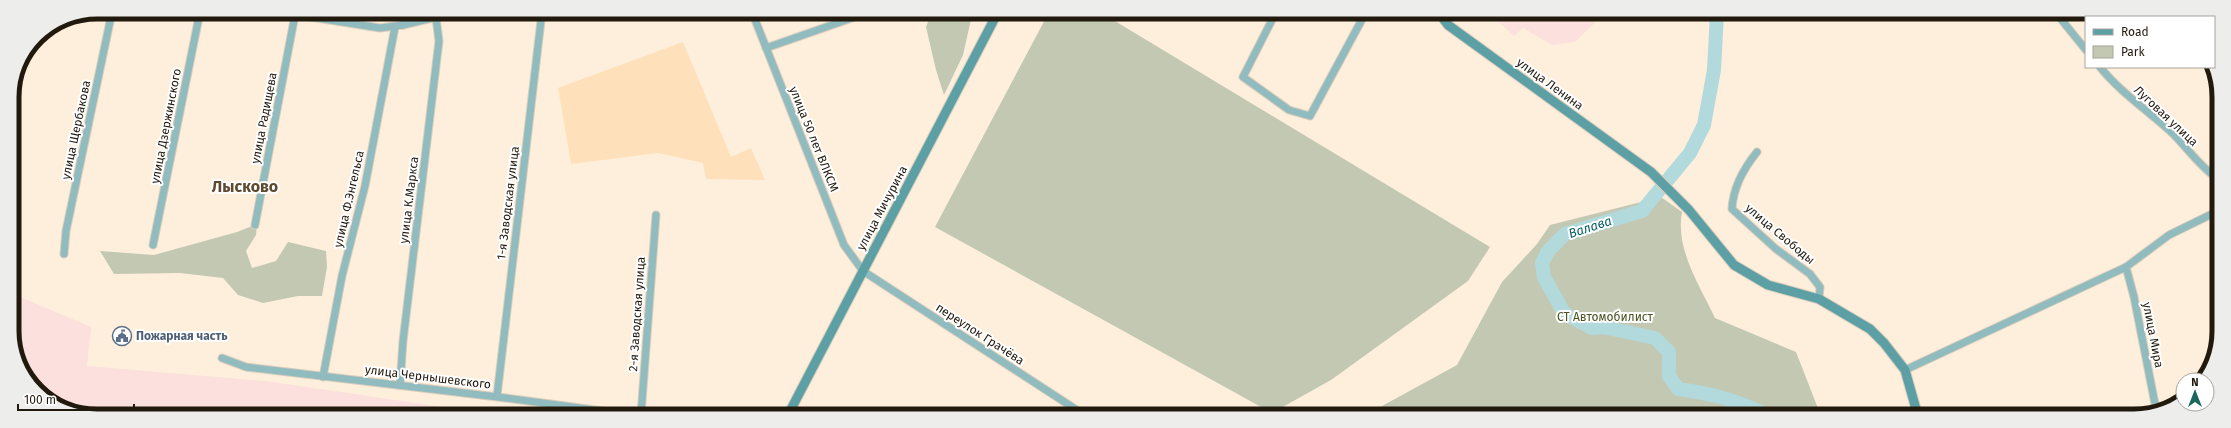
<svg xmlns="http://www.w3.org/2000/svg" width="2231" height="428" font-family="'Fira Sans',sans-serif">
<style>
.industrial{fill:#fbe0dd}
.built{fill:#fee0ba}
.green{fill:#c2c8b2}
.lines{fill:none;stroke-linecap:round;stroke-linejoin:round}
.river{stroke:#b2dadd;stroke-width:14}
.minor-casing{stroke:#dbcdbb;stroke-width:9}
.secondary-casing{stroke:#dbcdbb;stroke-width:11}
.minor{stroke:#90bbbf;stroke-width:7}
.secondary{stroke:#5ca0a6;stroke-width:9}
.labels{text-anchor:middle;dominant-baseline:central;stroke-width:4;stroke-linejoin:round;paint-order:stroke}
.street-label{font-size:12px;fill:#22190d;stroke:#fff}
.park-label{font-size:12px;fill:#4b5422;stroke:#fff}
.service-label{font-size:12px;font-weight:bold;fill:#4e5e75;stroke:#fff;text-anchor:start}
.water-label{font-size:13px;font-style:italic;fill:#095f64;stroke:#fff}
.district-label{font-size:16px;font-weight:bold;fill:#5f4a2f;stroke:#fff}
.rim{fill:none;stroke:#22190d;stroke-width:5}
</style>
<rect width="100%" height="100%" fill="#feefdc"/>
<g class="industrial">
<polygon points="1489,13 1605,13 1575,42 1552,45 1523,28 1514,36"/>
<polygon points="13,294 91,327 87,366 266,381 477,412 477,415 86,415 41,395 14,348"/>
</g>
<polygon class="built" points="683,42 731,157 751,148 765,180 706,179 703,163 658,153 571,164 558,88"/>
<g class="green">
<polygon points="932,12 975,12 972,15 963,55 944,95 936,70 926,27"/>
<polygon points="1049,12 1100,12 1490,247 1468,281 1331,380 1272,413 935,227"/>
<path d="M1661,197L1682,212C1675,249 1700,286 1715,318L1796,352L1821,416H1368L1371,412L1457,365L1502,282L1537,244L1550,225Z"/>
<polygon points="257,224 256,235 246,251 252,268 276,261 288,242 326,251 327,267 322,296 298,296 263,303 238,295 223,278 180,273 114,274 100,251 154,255 237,232"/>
</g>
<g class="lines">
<path class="river" d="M1717,13L1714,70L1704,125L1690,153L1642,211L1565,234L1548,251L1542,263L1544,277L1564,313L1592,328L1603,327L1655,338L1669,352V376L1678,389C1714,394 1736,400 1769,416"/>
<defs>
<g id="minor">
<polyline points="279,12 380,28 403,25 457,12"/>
<polyline points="752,12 844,245 863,271 1086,416"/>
<polyline points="1276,12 1243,77 1289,110 1310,116 1366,12"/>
<polyline points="2056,13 2086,50"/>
<polyline points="403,25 403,12"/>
<polyline points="766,48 869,12"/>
<path d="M2100,67C2120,92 2147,110 2170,131C2187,147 2199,166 2218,179"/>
<path d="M1757,152C1744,168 1733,188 1732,209L1776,249L1810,274L1820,287L1819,299"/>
<polyline points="255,225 295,15"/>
<polyline points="153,245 200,12"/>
<polyline points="64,254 66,231 112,12"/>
<polyline points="2126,267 2134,297 2156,409"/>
<polyline points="222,358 246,367 506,398 632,415"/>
<polyline points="1905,370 2126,267 2169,235 2218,211"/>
<polyline points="323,377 342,276 365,186 395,27"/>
<polyline points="400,385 403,341 439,41 436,18"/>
<polyline points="497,396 542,12"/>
<polyline points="641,415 656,215"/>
</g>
<g id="secondary">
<polyline points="1438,12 1448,25 1651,172 1689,210 1734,265 1768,285 1819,299 1870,329 1884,343 1905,370 1918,416"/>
<polyline points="788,415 998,12"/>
</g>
</defs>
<use href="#minor" class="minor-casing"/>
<use href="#secondary" class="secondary-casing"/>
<use href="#minor" class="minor"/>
<use href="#secondary" class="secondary"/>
</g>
<defs>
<symbol id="civic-ring" viewBox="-11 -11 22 22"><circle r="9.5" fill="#fff" stroke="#5c6f8a" stroke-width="1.5"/><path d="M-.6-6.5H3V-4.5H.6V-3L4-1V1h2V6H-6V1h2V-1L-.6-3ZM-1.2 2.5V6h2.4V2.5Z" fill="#5c6f8a"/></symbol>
</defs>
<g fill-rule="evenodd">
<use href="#civic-ring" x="111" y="325" width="22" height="22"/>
</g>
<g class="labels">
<g class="street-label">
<text transform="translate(1550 84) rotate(36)">улица Ленина</text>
<text transform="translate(2166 116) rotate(43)">Луговая улица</text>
<text transform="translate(264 118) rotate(-79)">улица Радищева</text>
<text transform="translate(166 126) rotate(-79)">улица Дзержинского</text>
<text transform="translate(76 130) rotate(-78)">улица Щербакова</text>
<text transform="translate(814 139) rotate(68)">улица 50 лет ВЛКСМ</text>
<text transform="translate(349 199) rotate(-77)">улица Ф.Энгельса</text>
<text transform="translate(409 200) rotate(-83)">улица К.Маркса</text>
<text transform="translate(508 203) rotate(-83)">1-я Заводская улица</text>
<text transform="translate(882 208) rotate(-62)">улица Мичурина</text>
<text transform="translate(1780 234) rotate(40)">улица Свободы</text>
<text transform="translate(637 314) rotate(-86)">2-я Заводская улица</text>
<text transform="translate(980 334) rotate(33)">переулок Грачёва</text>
<text transform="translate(2153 335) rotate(79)">улица Мира</text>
<text transform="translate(428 377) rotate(7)">улица Чернышевского</text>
</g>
<g class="park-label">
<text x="1605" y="317">СТ Автомобилист</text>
</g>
<g class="service-label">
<text x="136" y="336">Пожарная часть</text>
</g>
<g class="water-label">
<text transform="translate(1590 227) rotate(-18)">Валава</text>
</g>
<g class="district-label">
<text x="245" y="186">Лысково</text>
</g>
</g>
<path d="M0 0H2231V428H0ZM97 19H2134A78 78 0 0 1 2212 97V331A78 78 0 0 1 2134 409H97A78 78 0 0 1 19 331V97A78 78 0 0 1 97 19Z" fill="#ededec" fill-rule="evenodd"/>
<path class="rim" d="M97 19H2134A78 78 0 0 1 2212 97V331A78 78 0 0 1 2134 409H97A78 78 0 0 1 19 331V97A78 78 0 0 1 97 19Z"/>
<rect x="2085" y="16" width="130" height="52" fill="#ffffff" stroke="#a7a39e"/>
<rect x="2093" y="29" width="20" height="6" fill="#5ca0a6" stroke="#a7a39e"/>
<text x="2121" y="36" font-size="12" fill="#22190d">Road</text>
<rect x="2093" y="46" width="20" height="12" fill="#c2c8b2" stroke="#a7a39e"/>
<text x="2121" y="56" font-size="12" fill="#22190d">Park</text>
<g transform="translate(2195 392)"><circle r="19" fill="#ffffff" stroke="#a7a39e"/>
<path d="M0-3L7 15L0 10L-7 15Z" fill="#1c665e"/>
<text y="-6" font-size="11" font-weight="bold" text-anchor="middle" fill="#22190d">N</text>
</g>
<path d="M18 404v6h116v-6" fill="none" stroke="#22190d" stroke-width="2"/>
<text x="24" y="404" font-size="12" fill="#22190d" stroke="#ffffff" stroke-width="3" paint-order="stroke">100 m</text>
</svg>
